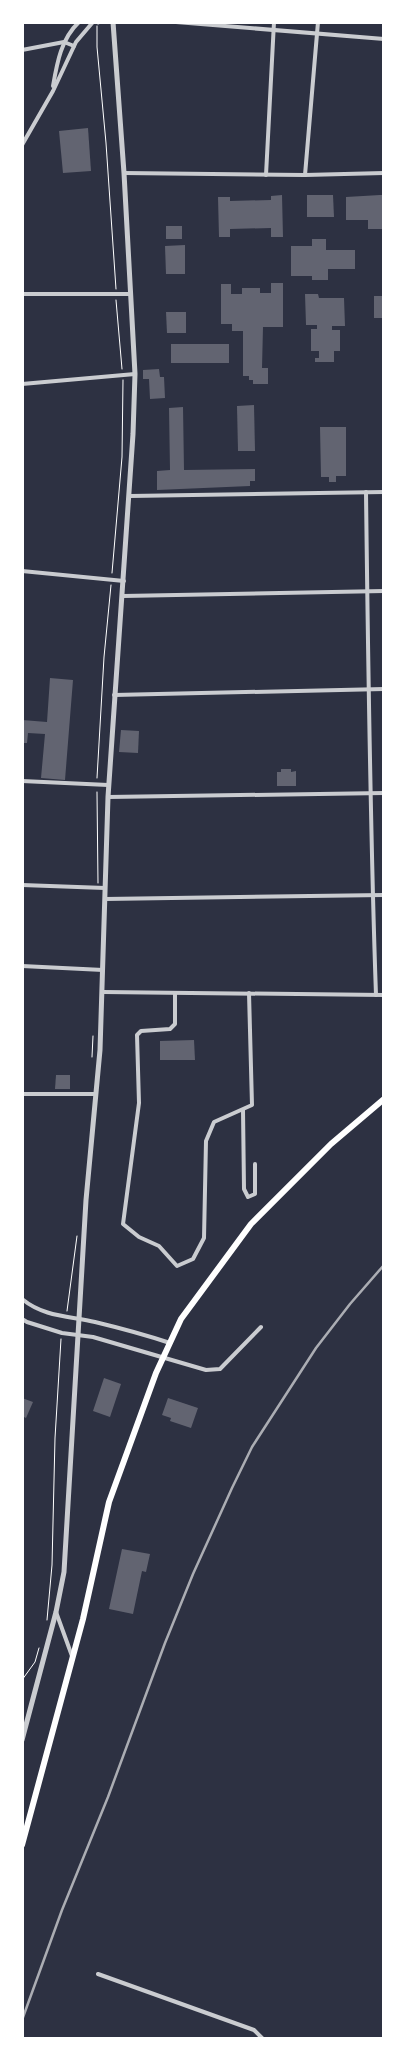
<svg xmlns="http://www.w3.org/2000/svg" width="406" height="2061" font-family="Overpass,sans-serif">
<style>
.building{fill:#626471}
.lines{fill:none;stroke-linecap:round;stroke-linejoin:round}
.path{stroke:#fff;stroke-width:1}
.minor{stroke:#caccd0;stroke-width:4}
.tertiary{stroke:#caccd0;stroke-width:5}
.primary{stroke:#fff;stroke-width:6}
.rail{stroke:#abadb3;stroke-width:2.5}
</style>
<rect width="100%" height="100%" fill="#2d3142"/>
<g class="building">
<polygon points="88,128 91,171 63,173 59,131"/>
<polygon points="282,195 283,237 271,237 271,228 230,229 230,237 219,237 218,197 230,197 230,201 271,200 271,196"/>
<polygon points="307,195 333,195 334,217 307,217"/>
<polygon points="380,195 384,195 384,229 368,229 368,220 346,220 346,197"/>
<rect x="166" y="226" width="16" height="13"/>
<polygon points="312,239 326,239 326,250 355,250 355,269 328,269 328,280 312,280 312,276 291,276 291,246 312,246"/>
<polygon points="185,245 185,274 166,274 165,246"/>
<polygon points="271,283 283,283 283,327 263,327 262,368 268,368 268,384 253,384 253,380 249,380 249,376 243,376 243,331 232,331 232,324 221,324 221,284 231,284 231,294 242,294 242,288 260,288 260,293 271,293"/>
<polygon points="305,294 318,294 319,298 344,298 345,326 332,326 332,330 340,330 340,351 334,351 334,362 315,362 315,358 319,358 319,351 311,351 311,329 317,329 317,325 306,325"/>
<rect x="374" y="296" width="10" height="22"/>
<polygon points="166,312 186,312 186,333 167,333"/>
<rect x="171" y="344" width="58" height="19"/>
<polygon points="159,369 160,377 164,377 165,398 150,399 149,379 143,379 143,370"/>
<polygon points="254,405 255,451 238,451 237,406"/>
<polygon points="183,407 184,470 255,469 255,481 250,481 250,486 157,490 157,471 170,470 169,408"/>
<polygon points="320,427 346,427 346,476 336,476 336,482 329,482 329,477 321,477"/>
<polygon points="50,678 73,680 65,780 41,778 45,734 28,733 27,743 22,743 22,720 47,722"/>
<polygon points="121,730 139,731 138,753 119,752"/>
<polygon points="281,769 291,769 291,772 296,771 296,786 277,786 277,772 281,772"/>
<polygon points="194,1040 195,1060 160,1060 160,1041"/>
<polygon points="56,1075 70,1075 70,1089 55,1089"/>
<polygon points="104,1378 121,1384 110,1417 93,1411"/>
<polygon points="22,1398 33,1402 26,1418 22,1416"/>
<polygon points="168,1398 198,1408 191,1428 170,1421 171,1418 162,1415"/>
<polygon points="122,1549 150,1554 146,1572 142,1571 133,1614 109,1609"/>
</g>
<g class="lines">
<g class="path">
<polyline points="98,24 105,22"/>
<polyline points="97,26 97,47 106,143 116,289"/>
<polyline points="116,300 122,369"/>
<polyline points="112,573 122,457 123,380"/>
<polyline points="97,778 104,657 111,585"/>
<polyline points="97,792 98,883"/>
<polyline points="92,1057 93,1036"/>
<polyline points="67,1311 77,1236"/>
<polyline points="47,1620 52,1565 55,1438 61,1339"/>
<polyline points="22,1680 35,1662 39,1648"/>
</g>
<g class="minor">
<polyline points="176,22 384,39"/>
<polyline points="22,50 64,42 74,46"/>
<path d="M53,86C57,63 61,39 79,22"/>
<polyline points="22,145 53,91 76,42 93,22"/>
<polyline points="124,173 305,175 384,173"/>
<polyline points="266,175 274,22"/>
<polyline points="305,175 318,22"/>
<polyline points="22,294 130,294"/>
<polyline points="22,384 135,374"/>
<path d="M366,492C368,660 370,827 376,995"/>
<polyline points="130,496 384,492"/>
<polyline points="22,571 124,581"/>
<polyline points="123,596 384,591"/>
<polyline points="114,695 384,689"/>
<polyline points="22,781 108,785"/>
<polyline points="108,797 384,793"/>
<polyline points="22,885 105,888"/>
<polyline points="105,899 384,895"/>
<polyline points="22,966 103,970"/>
<polyline points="103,992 384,995"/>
<polyline points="175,993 175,1024 170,1029 141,1031 137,1035 139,1103 123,1224 139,1237 159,1246 177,1266 193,1259 204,1238 206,1141 214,1122 252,1105 249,993"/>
<polyline points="22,1094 96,1094"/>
<polyline points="243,1110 244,1189 248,1197 255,1194 255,1164"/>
<path d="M22,1299C44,1317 69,1316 95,1322C120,1328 146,1335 170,1343"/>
<polyline points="22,1319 27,1322 62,1333 93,1337 206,1370 220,1369 261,1327"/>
<polyline points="56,1612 72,1656"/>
<polyline points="98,1974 254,2030 262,2038"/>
</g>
<polyline class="tertiary" points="22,1740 56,1612 64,1572 86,1200 100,1050 108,797 133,434 135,374 124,173 113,22"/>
<polyline class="primary" points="22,1845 83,1619 109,1502 156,1373 181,1319 251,1224 331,1144 384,1099"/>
<polyline class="rail" points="22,2020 62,1910 108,1797 165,1643 193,1574 232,1488 252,1447 316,1348 350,1304 384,1265"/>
</g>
<rect width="406" height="2061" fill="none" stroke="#ffffff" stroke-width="48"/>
</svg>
